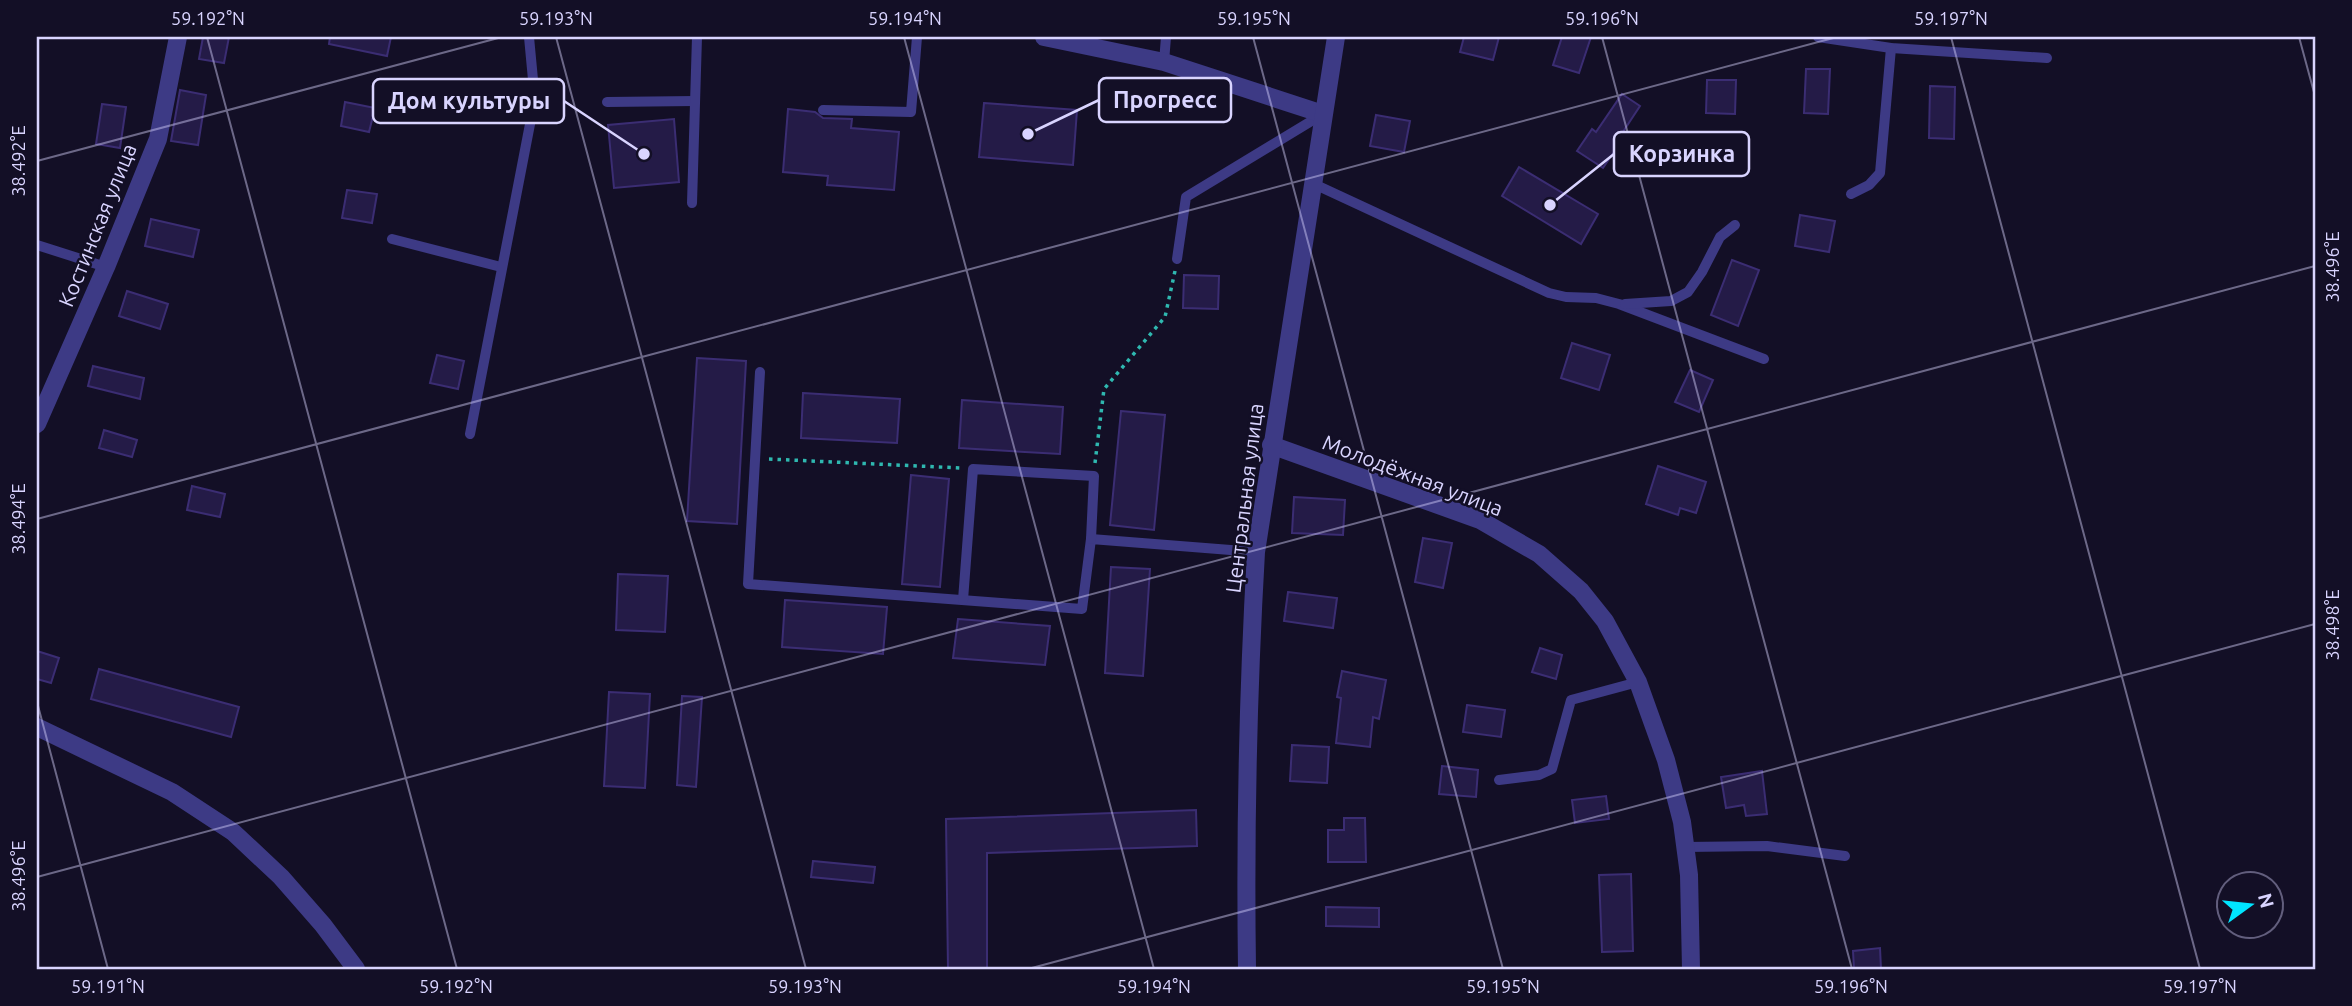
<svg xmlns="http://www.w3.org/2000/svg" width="2352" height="1006" font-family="Ubuntu,sans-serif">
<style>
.building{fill:#241b47;stroke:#3b2d73;stroke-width:2}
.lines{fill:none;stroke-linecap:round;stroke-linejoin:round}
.path{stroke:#2fb8b0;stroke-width:3.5;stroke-dasharray:3.5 5;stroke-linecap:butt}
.service{stroke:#3d3a85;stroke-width:10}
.minor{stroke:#3d3a85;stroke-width:18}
.tertiary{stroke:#3d3a85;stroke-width:18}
.ticks{fill:none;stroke:#d9d4ff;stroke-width:2;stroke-opacity:0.45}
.labels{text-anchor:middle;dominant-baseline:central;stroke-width:5;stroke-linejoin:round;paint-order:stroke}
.street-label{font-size:21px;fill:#d9d4ff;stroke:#130f26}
.leader{fill:none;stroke:#d9d4ff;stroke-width:2.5}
.callout-dot{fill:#d9d4ff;stroke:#130f26;stroke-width:2.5}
.callout{fill:#130f26;stroke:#d9d4ff;stroke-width:2.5}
.callout-label{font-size:23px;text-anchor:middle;font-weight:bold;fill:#d9d4ff}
.neatline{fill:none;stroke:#d9d4ff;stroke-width:2.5}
.ticks-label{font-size:18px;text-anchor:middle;fill:#d9d4ff}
</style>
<rect width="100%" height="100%" fill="#130f26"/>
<g class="building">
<polygon points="203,37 229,37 224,63 199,59"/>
<polygon points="330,37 391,37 387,56 329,44"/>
<polygon points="1464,37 1499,37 1493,60 1460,52"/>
<polygon points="1562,37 1591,37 1579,73 1553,65"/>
<polygon points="1806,69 1830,69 1828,114 1804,113"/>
<polygon points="1707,80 1736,80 1735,114 1706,113"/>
<polygon points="1930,86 1955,87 1954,139 1929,138"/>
<polygon points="180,90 206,95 198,145 171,141"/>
<polygon points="1622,94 1640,106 1615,144 1618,146 1603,168 1577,151 1592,129 1596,132"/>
<polygon points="345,102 375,108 369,132 341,126"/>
<polygon points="984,103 1077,110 1073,165 979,157"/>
<polygon points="102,104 126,107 120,148 96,144"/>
<polygon points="788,109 815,112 823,118 852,119 851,128 899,132 894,190 827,185 828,176 783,172"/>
<polygon points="1376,115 1410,121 1404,152 1370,146"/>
<polygon points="674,119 679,182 614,188 608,125"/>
<polygon points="1519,167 1598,214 1581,244 1502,196"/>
<polygon points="347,190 377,194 372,223 342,218"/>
<polygon points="1800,215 1835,221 1829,252 1795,246"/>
<polygon points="151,219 199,230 193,257 145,246"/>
<polygon points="1732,260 1759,270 1738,326 1711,315"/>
<polygon points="1184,275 1219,276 1218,309 1183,308"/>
<polygon points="127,291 168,304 160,329 119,316"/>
<polygon points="1572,343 1610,355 1599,390 1561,378"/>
<polygon points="437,355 464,361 458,389 430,383"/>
<polygon points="697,358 746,361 737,524 687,521"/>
<polygon points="93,366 144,378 140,399 88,386"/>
<polygon points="1690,370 1713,380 1699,412 1675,402"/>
<polygon points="803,393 900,399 897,443 801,438"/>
<polygon points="962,400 1063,407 1060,454 959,448"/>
<polygon points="1121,411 1165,415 1154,530 1110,525"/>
<polygon points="104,430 137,440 132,457 99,448"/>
<polygon points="1658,466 1706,482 1696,513 1680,508 1678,515 1646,504"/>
<polygon points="911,475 949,479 940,587 902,584"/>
<polygon points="192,486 225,494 220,517 187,510"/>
<polygon points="1294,497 1345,500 1343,535 1292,533"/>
<polygon points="1423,538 1452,543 1443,588 1415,582"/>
<polygon points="1111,567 1150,569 1143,676 1105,673"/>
<polygon points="618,574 668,576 665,632 616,630"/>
<polygon points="1288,592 1337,598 1333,628 1284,621"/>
<polygon points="785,600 887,607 883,654 782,647"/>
<polygon points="958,619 1050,626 1045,665 953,658"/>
<polygon points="1540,648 1562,655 1556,679 1532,672"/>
<polygon points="37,651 59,658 51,683 37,679"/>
<polygon points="99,669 239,707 231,737 91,699"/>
<polygon points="1342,671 1386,680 1379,719 1373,717 1370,747 1336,743 1341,698 1337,697"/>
<polygon points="609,692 650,694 645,788 604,786"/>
<polygon points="682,696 702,697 696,787 677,785"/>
<polygon points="1467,705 1505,710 1501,737 1463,732"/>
<polygon points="1292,745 1329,747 1327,783 1290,781"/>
<polygon points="1442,766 1478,770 1476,797 1439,794"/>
<polygon points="1762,771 1767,814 1746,816 1744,805 1726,808 1721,777"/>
<polygon points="1606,796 1609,819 1575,823 1572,800"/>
<polygon points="1196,810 1197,846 987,853 987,969 948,969 946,819"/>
<polygon points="1344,818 1365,818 1366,862 1328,862 1328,830 1344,830"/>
<polygon points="813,861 875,867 873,883 811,877"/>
<polygon points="1631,874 1633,951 1602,952 1599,875"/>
<polygon points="1326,907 1379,908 1379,927 1326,926"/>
<polygon points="1880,948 1881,969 1854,969 1853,951"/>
</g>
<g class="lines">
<g class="path">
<polyline points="769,459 961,468"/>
<polyline points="1095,463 1104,389 1165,317 1175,271"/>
</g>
<g class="service">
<polyline points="1818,37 1891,48 2047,58"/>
<polyline points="1164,62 1166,37"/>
<polyline points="399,94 531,119 535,101 529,37"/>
<polyline points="607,102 695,101"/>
<polyline points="823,110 911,112 917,37"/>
<polyline points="1314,184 1549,293 1566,297 1596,298 1619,304 1764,359"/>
<polyline points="1851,194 1869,185 1880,173 1891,48"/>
<polyline points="692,203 697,37"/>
<polyline points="392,239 501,267"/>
<polyline points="37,245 106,267"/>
<polyline points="1177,259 1186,197 1323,114"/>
<polyline points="1625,304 1671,301 1688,292 1702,272 1720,237 1735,225"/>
<polyline points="760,372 748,584 1082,609 1091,539 1256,552"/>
<polyline points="470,434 531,119"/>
<polyline points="963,600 973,469 1094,476 1091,539"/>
<polyline points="1499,780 1539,775 1552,769 1571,700 1638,682"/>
<polyline points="1685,847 1767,846 1845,856"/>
</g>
<g class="minor">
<polyline points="1044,37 1164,62 1323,114"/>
<polyline points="37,424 106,267 158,139 178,37"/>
<polyline points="1271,445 1480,520 1539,554 1581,591 1605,621 1638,682 1666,760 1682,822 1689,875 1691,969"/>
<polyline points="37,727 172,792 233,832 281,877 323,925 356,969"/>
</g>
<path class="tertiary" d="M1247,969C1245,830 1248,691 1256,552L1336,37"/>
</g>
<path class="ticks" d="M207,37L457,969M556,37L806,969M904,37L1154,969M1253,37L1503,969M1602,37L1852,969M1951,37L2200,969M2299,37L2315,96M37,161L502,37M37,519L1837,37M37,702L108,969M37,877L2315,266M1028,969L2315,624"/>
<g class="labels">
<g class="street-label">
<text transform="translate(97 225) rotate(-68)">Костинская улица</text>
<text transform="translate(1413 475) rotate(21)">Молодёжная улица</text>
<text transform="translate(1244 498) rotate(-83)">Центральная улица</text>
</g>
</g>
<path class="leader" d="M1028 134L1099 100M644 154L564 101M1550 205L1614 154"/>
<g class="callout-dot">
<circle cx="1028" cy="134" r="7"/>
<circle cx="644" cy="154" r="7"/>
<circle cx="1550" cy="205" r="7"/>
</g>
<g class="callout">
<rect x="1099" y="78" width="132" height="44" rx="7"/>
<rect x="373" y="79" width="191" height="44" rx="7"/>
<rect x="1614" y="132" width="135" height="44" rx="7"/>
</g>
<g class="callout-label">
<text x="1165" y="108">Прогресс</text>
<text x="469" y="109">Дом культуры</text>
<text x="1682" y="162">Корзинка</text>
</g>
<rect width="2352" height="1006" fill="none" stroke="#130f26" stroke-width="77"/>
<g transform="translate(2250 905) rotate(75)"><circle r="33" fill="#130f26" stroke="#625e7d" stroke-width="2"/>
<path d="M0-5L12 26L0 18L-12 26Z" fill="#00e5ff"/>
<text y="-10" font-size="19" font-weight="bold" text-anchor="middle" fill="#d9d4ff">N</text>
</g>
<rect x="38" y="38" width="2276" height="930" class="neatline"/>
<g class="ticks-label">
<text x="208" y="25">59.192°N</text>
<text x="556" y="25">59.193°N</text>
<text x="905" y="25">59.194°N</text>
<text x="1254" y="25">59.195°N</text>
<text x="1602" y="25">59.196°N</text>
<text x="1951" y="25">59.197°N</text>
<text transform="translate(19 161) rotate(-90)" y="6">38.492°E</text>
<text transform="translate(2333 267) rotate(-90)" y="6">38.496°E</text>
<text transform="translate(19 519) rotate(-90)" y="6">38.494°E</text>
<text transform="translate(2333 625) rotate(-90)" y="6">38.498°E</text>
<text transform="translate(19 876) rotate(-90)" y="6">38.496°E</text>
<text x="108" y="993">59.191°N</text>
<text x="456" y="993">59.192°N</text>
<text x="805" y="993">59.193°N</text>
<text x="1154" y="993">59.194°N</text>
<text x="1503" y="993">59.195°N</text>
<text x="1851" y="993">59.196°N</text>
<text x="2200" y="993">59.197°N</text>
</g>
</svg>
